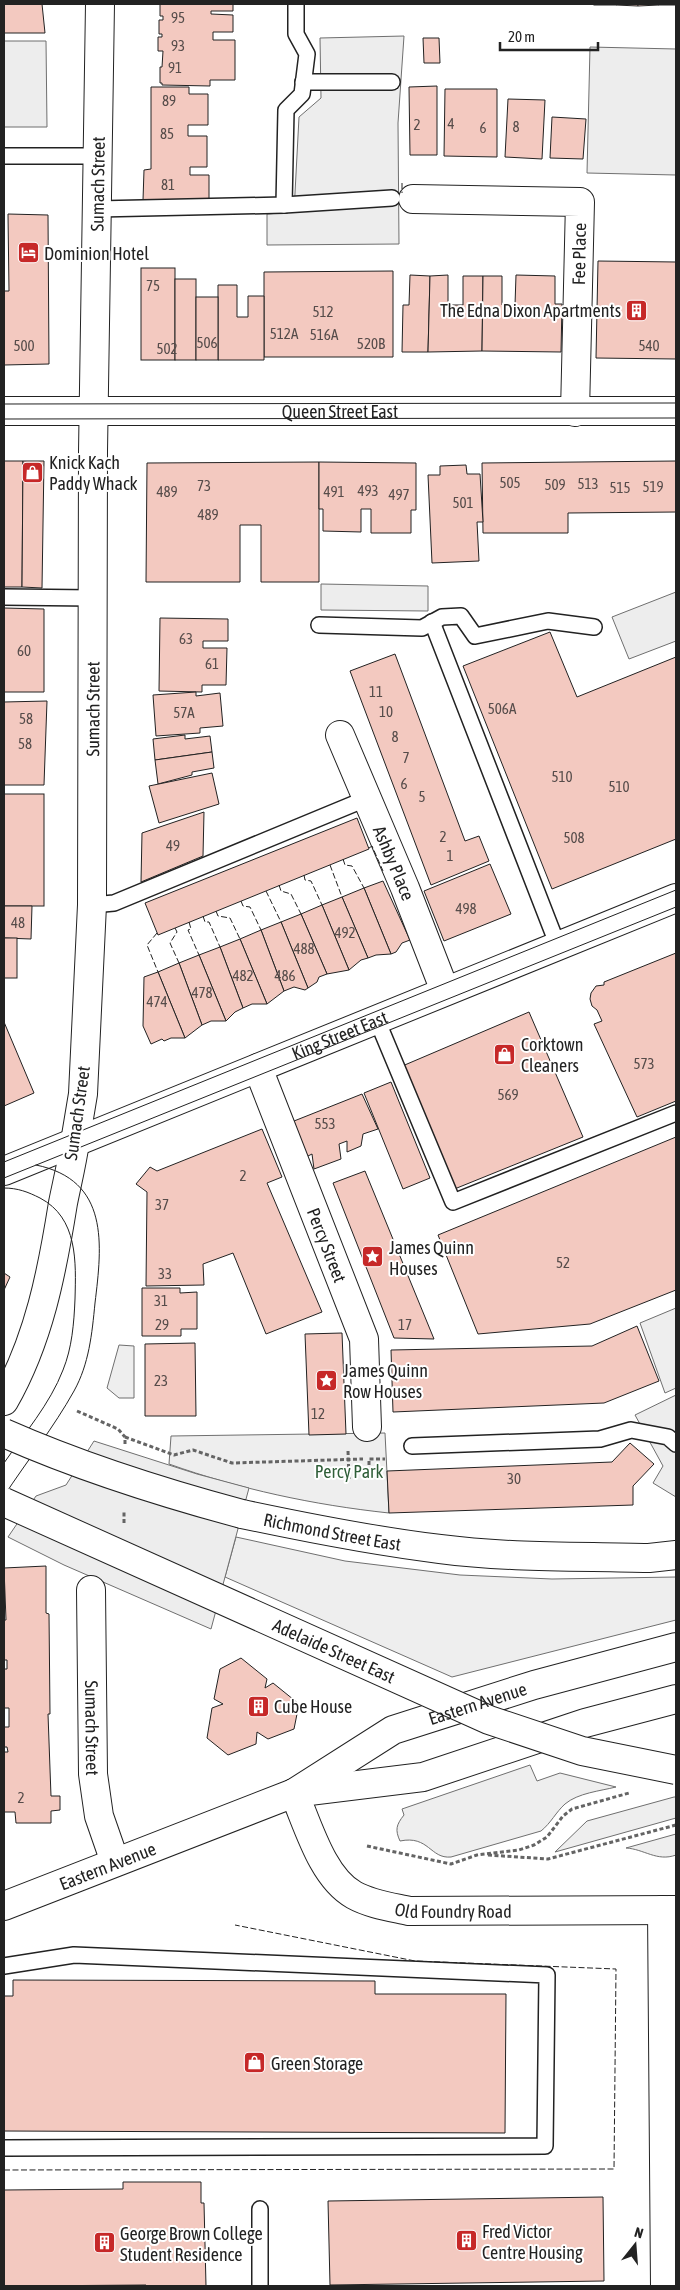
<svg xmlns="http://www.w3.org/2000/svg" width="680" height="2290" font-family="'Asap Condensed',sans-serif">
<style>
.green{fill:#eee;stroke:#6f6f6f}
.parking{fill:#ededed;stroke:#6f6f6f}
.building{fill:#f3c9c0;stroke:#222}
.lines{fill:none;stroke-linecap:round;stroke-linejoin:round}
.lane-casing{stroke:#222;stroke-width:18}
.street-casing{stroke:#222;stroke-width:30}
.secondary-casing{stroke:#222;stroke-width:30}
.primary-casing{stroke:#222;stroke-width:30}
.highway-casing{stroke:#222;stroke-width:30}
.path{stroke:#646464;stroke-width:3;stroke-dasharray:4 2.5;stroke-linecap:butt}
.lane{stroke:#fff;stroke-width:15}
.street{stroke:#fff;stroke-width:28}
.secondary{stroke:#fff;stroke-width:28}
.primary{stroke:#fff;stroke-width:28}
.highway{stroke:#fff;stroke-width:28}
.tram{stroke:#222;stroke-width:1}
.highway-bridge-casing{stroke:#222;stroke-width:30;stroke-linecap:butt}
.highway-bridge{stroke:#fff;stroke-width:28}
.fence{stroke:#222;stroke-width:1;stroke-dasharray:6 2.5;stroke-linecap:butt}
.labels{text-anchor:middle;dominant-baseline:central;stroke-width:4;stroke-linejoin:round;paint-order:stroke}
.number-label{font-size:15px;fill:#564c4a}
.street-label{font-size:18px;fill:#222;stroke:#fff}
.poi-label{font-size:18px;fill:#222;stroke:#fff;text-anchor:start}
.park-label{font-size:18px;fill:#2f5e38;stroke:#fff}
</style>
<rect width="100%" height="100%" fill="#fff"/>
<g class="green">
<polygon points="676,1308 676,1388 665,1393 640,1323"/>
<polygon points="119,1345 134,1346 134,1398 119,1398 107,1388"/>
<path d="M385,1433L389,1513C314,1505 239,1489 169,1464L171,1436Z"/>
<polygon points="236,1537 345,1561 460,1575 552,1579 676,1577 676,1620 452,1677 225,1577"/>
<path d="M530,1765L537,1781L560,1773L616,1787C600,1791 578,1793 565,1804C556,1812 551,1823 541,1831L451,1857C430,1859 429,1835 400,1841C395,1830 396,1825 404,1815L402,1809Z"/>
<polygon points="674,1797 676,1797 676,1818 555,1852 587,1821"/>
<path d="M676,1834V1855C657,1862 644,1849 626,1848Z"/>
</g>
<g class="parking">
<polygon points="404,36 398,123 399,244 267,245 267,214 294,212 299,117 321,98 320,38"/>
<polygon points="4,41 46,41 47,127 4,127"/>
<polygon points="590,47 676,49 676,175 587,173"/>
<polygon points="321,584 428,586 428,611 321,610"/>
<polygon points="676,592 676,641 629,659 612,617"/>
<polygon points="676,1395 676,1497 653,1483 663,1466 635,1415"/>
<polygon points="94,1441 197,1474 249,1488 211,1629 64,1565 8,1537 36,1496 66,1485"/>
</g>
<g class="building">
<polygon points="4,4 42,4 45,33 4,33"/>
<polygon points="160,4 233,4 233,11 211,11 211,14 233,15 233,32 213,32 213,40 235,40 235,80 210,80 210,86 162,85 162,83 160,83 160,67 162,67 163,51 158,51 158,37 162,37 162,34 159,34 159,20 163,20 163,16 160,16"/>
<rect x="594" y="4" width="22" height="1"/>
<polygon points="616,4 638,4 638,6 616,5"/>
<polygon points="638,4 659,4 659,5 638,6"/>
<rect x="659" y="4" width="17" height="1"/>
<polygon points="423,38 439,38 440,63 424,63"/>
<polygon points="437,86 437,155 410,155 409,87"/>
<polygon points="151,87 189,87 189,94 208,94 208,125 188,125 188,136 207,136 207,167 190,167 190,175 209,175 209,200 143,200 144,170 151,169"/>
<polygon points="445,89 497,89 497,157 444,156"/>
<polygon points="508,99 545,100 542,159 505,157"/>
<polygon points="552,117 586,119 583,159 550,158"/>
<polygon points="8,214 48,215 49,364 4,365 4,291 9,291"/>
<polygon points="598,261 676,262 676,359 596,358"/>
<rect x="141" y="268" width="34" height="92"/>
<polygon points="393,271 393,357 264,357 264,272"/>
<polygon points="410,275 430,276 428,352 402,352 403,305 409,305"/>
<polygon points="448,275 448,305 463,305 463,276 483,276 482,351 428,352 430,276"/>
<polygon points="516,275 555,276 555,304 562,304 561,352 482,351 483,276 502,276 502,305 515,305"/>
<rect x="175" y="279" width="21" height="81"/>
<polygon points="218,285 237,285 237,317 248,317 248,296 264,296 264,360 218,360"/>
<rect x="196" y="297" width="22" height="63"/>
<polygon points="4,461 23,461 22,587 4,587"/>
<polygon points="23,461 44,461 42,588 22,587"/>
<polygon points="676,461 676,512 568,513 568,533 483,533 482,463"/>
<polygon points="319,462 319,582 261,582 261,525 240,525 240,582 146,582 147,463"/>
<polygon points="319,462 416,463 416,510 411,510 411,533 371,533 371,509 361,509 361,532 323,531 323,509 319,509"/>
<polygon points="466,465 467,474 480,474 483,522 477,522 479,561 432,563 428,475 440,475 440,466"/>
<polygon points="4,608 44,609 44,692 4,692"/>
<polygon points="160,618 228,619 228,641 203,641 203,648 227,648 226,685 202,685 202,692 159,691"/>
<polygon points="550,632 577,697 676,657 676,839 552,889 463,666"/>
<polygon points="395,654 465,841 479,836 489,861 431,885 350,671"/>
<polygon points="196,692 196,696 220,693 223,726 200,728 200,733 156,736 153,695"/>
<polygon points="47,701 44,785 4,785 4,702"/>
<polygon points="185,735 185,739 210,736 212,752 155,760 153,739"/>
<polygon points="212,752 214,768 192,772 192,775 158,784 155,760"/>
<polygon points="212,773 219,804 159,823 149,786"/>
<rect x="4" y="794" width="40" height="112"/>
<polygon points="204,812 203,856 141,882 142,833"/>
<polygon points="357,818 369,849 158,935 145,903"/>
<polygon points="490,864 511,914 444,941 424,891"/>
<polygon points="383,881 410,940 402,943 396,952 391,954 364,888"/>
<polygon points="364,888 391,954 376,955 368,958 342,897"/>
<polygon points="342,897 368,958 361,960 349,970 322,905"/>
<polygon points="322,905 349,970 327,974 301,914"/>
<polygon points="4,906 32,906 31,939 4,938"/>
<polygon points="301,914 327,974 319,977 317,982 308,988 281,922"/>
<polygon points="281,922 308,988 305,990 294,987 284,991 261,930"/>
<polygon points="261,930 284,991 267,1004 240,939"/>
<rect x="4" y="938" width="13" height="40"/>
<polygon points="240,939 267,1004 252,1004 243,1008 220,947"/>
<polygon points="220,947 243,1008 235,1012 226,1021 199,955"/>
<polygon points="676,953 676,1101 637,1117 594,1024 602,1021 597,1010 592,1006 590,999 591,993 596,986 604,985 604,982"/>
<polygon points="199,955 226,1021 211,1021 202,1025 179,963"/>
<polygon points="179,963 202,1025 185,1038 158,972"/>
<polygon points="158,972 185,1038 171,1038 164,1041 162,1039 151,1044 143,1026 144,977"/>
<polygon points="529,1012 583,1137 452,1190 400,1067"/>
<polygon points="4,1022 34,1093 4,1106"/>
<polygon points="391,1082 430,1178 403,1189 364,1093"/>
<polygon points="362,1094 378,1129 363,1134 361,1146 347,1152 347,1141 339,1144 341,1159 314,1169 312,1154 304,1158 289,1123"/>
<polygon points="262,1129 282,1177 267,1183 322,1312 266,1334 233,1253 203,1264 204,1285 146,1286 147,1192 136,1184 150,1167 157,1171"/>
<polygon points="676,1137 676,1290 590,1324 478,1334 438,1235"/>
<polygon points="365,1171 434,1339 394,1338 333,1183"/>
<polygon points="4,1273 10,1277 4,1290"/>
<polygon points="142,1288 180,1288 180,1293 197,1292 197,1329 181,1329 181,1336 142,1336"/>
<polygon points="637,1326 659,1381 604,1403 393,1412 391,1350 592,1346"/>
<polygon points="342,1333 346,1434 309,1435 305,1334"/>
<polygon points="195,1343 196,1416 145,1416 145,1344"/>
<polygon points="630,1443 654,1464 633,1486 633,1505 389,1513 387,1471 612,1462"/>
<polygon points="46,1566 46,1613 49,1614 50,1714 48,1714 51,1796 60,1796 60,1810 51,1811 51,1823 16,1823 15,1812 4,1812 4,1752 8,1752 7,1747 4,1747 4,1727 9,1727 9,1708 4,1708 4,1669 7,1669 7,1660 4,1660 4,1620 6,1620 4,1568"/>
<polygon points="241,1658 267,1679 265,1688 273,1683 299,1704 294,1729 268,1739 257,1732 256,1744 228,1755 207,1738 212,1708 223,1704 214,1699 220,1669"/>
<polygon points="13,1980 375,1981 375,1994 506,1994 505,2133 4,2131 4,1996 13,1996"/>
<polygon points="123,2182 201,2182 201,2203 204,2203 206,2286 4,2286 4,2190 123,2189"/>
<polygon points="603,2197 604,2281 330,2285 328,2201"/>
<polygon points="146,2285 146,2286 19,2286"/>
</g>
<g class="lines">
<defs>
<g id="lane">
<polyline points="303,82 392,82"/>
<polyline points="4,156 98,156"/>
<polyline points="284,205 286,110 302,94 307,54 296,34 296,4"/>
<polyline points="97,209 284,205 392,198"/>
<polyline points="4,597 93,598"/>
<polyline points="432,622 558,946"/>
<polyline points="319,625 422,628 442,617 461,616 475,636 548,621 594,627"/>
<polyline points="92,905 114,903 368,798"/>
<polyline points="377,1020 453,1202 676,1113"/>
<polyline points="412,1446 600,1439 631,1430 668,1437 676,1444"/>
<polyline points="4,1966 74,1955 547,1975 545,2146 4,2148"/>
<polyline points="260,2286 260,2209"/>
</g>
<g id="street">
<polyline points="413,199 580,202 575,412"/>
<path id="s1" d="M340,735L405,888L445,991"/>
<path id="s2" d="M258,1068L364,1339L367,1427"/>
<path id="s3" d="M75,1142L83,1094L92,905L93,452L100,4"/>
<path id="s4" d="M91,1590L93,1774L99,1816L115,1862"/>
<path id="s5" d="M294,1793C308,1825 322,1877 354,1895C370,1904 391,1907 409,1911L676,1910"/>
<polyline points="662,1910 665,2286"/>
</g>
<g id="secondary">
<path id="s6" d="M4,411H676"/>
<path id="s7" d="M4,1171L676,898"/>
<path d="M4,1401C39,1340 52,1272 63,1203C67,1183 72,1163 75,1142"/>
</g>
<g id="primary">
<path id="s8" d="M4,1906L294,1793"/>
</g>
<g id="highway">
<path id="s9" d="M242,1514C308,1528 373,1541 440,1549C509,1558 580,1556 649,1558L676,1555"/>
<polyline points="301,1792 423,1777 585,1723 676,1699"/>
<path id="s10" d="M294,1793L393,1730L534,1685L676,1647"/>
</g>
</defs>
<use href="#lane" class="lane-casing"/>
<use href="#street" class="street-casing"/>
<use href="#secondary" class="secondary-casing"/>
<use href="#primary" class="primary-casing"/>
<use href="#highway" class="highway-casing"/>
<g class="path">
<polyline points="77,1411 118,1429 125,1437 125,1446"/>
<polyline points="125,1437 174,1455 193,1450 232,1463 363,1459"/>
<polyline points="348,1451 349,1479"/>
<polyline points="369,1478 369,1459 385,1459"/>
<polyline points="124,1523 124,1510"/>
<polyline points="367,1846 451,1864 477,1855 519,1850 534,1845 547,1837 563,1816 572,1809 629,1793"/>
<polyline points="488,1855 548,1859 676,1825"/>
</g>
<use href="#lane" class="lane"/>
<use href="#street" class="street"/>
<use href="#secondary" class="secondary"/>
<use href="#primary" class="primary"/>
<use href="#highway" class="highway"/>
<g class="tram">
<polyline points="4,404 676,403"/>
<polyline points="4,419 676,418"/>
<polyline points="4,1162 676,890"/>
<polyline points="4,1178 676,907"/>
<path d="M4,1188C18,1188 28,1192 40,1198C78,1218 76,1262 75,1299C74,1323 72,1348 63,1370C50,1404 24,1434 4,1463"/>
<path d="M4,1496C27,1461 54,1427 74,1391C89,1364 92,1334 95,1303C102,1245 110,1180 36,1165"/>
</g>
<defs>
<g id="highway-bridge">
<path d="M4,1433C81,1467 160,1492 242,1514"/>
<path id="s11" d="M4,1502L489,1720L582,1751L676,1770"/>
</g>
</defs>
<use href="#highway-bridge" class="highway-bridge-casing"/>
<use href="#highway-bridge" class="highway-bridge"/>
<g class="fence">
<polyline points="402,183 402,193"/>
<polyline points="369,848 372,846 383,871"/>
<polyline points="343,859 345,865 352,866 364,888"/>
<polyline points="330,865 342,897"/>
<polyline points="304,875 305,880 311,881 322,905"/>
<polyline points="279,885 281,891 291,894 301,914"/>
<polyline points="266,891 281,922"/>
<polyline points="241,901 243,906 250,907 261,930"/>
<polyline points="216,911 218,916 230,918 240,939"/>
<polyline points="203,916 205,922 209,922 220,947"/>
<polyline points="189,922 191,929 188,930 199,955"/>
<polyline points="175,928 177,932 170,943 179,963"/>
<polyline points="157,933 147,945 158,972"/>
<polyline points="4,2170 614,2169 616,1969 415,1961 235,1925"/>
</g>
</g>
<defs>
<symbol id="hotel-square" viewBox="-11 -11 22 22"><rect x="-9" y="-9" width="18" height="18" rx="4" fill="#c62828" stroke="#fff"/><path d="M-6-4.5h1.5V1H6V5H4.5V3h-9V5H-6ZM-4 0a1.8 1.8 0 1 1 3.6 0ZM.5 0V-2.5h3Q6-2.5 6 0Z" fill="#fff"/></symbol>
<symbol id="building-square" viewBox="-11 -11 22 22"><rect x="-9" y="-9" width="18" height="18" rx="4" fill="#c62828" stroke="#fff"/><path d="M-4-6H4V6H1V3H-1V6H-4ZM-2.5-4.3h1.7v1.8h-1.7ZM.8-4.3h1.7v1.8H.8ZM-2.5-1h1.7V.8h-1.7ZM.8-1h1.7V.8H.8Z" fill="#fff"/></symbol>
<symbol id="shop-square" viewBox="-11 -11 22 22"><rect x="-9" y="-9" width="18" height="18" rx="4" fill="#c62828" stroke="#fff"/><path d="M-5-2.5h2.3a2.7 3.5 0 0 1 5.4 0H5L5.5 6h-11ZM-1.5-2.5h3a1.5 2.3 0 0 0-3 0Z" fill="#fff"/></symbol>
<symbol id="sight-square" viewBox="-11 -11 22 22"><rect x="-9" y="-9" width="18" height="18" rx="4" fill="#c62828" stroke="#fff"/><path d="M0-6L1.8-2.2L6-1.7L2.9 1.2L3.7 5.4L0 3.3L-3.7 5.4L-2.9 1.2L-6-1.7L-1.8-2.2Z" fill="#fff"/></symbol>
</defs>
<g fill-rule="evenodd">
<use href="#hotel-square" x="16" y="240" width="25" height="25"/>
<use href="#building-square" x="624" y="298" width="25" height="25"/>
<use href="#shop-square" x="20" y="460" width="25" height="25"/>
<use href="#shop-square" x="492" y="1042" width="25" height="25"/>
<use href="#sight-square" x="360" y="1244" width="25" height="25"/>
<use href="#sight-square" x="314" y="1368" width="25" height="25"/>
<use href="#building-square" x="246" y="1694" width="25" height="25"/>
<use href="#shop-square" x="242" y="2050" width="25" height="25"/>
<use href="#building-square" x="454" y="2228" width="25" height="25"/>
<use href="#building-square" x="92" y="2230" width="25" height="25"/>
</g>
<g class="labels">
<g class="number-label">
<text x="178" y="17">95</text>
<text x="178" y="45">93</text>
<text x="175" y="67">91</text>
<text x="169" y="100">89</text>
<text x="451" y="123">4</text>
<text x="417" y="124">2</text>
<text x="516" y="126">8</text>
<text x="483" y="127">6</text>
<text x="167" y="133">85</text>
<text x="168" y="184">81</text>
<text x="153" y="285">75</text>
<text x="323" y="311">512</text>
<text x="284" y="333">512A</text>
<text x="324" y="334">516A</text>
<text x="207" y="342">506</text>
<text x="371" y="343">520B</text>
<text x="24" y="345">500</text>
<text x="649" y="345">540</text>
<text x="167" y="348">502</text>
<text x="510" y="482">505</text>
<text x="588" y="483">513</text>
<text x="555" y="484">509</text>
<text x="204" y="485">73</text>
<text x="653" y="486">519</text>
<text x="620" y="487">515</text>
<text x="368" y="490">493</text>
<text x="167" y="491">489</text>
<text x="334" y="491">491</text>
<text x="399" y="494">497</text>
<text x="463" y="502">501</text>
<text x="208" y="514">489</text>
<text x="186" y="638">63</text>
<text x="24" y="650">60</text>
<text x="212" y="663">61</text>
<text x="376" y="691">11</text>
<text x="502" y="708">506A</text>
<text x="386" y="711">10</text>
<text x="184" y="712">57A</text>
<text x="26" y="718">58</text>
<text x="395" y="736">8</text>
<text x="25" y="743">58</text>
<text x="406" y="757">7</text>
<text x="562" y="776">510</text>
<text x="404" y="783">6</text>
<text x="619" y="786">510</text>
<text x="422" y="796">5</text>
<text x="443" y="836">2</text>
<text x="574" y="837">508</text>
<text x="173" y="845">49</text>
<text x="450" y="855">1</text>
<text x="466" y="908">498</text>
<text x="18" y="922">48</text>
<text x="345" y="932">492</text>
<text x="304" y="948">488</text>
<text x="243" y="975">482</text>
<text x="285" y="975">486</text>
<text x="202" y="992">478</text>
<text x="157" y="1001">474</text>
<text x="644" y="1063">573</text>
<text x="508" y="1094">569</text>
<text x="325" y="1123">553</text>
<text x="243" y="1175">2</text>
<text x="162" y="1204">37</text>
<text x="563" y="1262">52</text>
<text x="165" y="1273">33</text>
<text x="161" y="1300">31</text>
<text x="162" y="1324">29</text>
<text x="405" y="1324">17</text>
<text x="161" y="1380">23</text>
<text x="318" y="1413">12</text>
<text x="514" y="1478">30</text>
<text x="21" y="1797">2</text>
</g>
<g class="street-label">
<text stroke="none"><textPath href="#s3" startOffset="959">Sumach Street</textPath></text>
<text transform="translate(579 254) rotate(-89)">Fee Place</text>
<text stroke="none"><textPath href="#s6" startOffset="336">Queen Street East</textPath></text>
<text stroke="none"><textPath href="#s3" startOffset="434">Sumach Street</textPath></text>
<text stroke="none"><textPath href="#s1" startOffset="139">Ashby Place</textPath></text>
<text stroke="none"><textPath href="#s7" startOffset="362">King Street East</textPath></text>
<text transform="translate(77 1113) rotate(-82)">Sumach Street</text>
<text stroke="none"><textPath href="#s2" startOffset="190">Percy Street</textPath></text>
<text stroke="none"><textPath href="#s9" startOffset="92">Richmond Street East</textPath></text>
<text stroke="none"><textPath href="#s11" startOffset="362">Adelaide Street East</textPath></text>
<text stroke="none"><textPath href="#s10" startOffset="206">Eastern Avenue</textPath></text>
<text stroke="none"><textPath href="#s4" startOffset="138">Sumach Street</textPath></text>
<text stroke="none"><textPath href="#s8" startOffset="111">Eastern Avenue</textPath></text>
<text stroke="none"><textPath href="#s5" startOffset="222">Old Foundry Road</textPath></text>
</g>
<g class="poi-label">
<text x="44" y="253">Dominion Hotel</text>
<text x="621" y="310" text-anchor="end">The Edna Dixon Apartments</text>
<text x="49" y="462">Knick Kach<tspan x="49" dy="21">Paddy Whack</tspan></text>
<text x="521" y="1044">Corktown<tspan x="521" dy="21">Cleaners</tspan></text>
<text x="389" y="1247">James Quinn<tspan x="389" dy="21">Houses</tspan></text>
<text x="343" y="1370">James Quinn<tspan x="343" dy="21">Row Houses</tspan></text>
<text x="274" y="1706">Cube House</text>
<text x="271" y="2063">Green Storage</text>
<text x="482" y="2231">Fred Victor<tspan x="482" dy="21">Centre Housing</tspan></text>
<text x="120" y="2233">George Brown College<tspan x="120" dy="21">Student Residence</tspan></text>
</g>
<g class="park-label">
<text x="349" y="1471">Percy Park</text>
</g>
</g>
<rect width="680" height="2290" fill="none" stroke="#222222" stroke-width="10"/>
<g transform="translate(635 2245) rotate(17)" stroke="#ffffff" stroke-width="4" paint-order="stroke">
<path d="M0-4L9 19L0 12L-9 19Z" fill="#222222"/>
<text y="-8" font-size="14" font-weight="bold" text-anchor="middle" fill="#222222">N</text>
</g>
<path d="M500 42v8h98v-8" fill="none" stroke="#222222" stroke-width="2.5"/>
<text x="508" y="42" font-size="15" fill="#222222" stroke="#ffffff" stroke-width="4" paint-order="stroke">20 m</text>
</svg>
